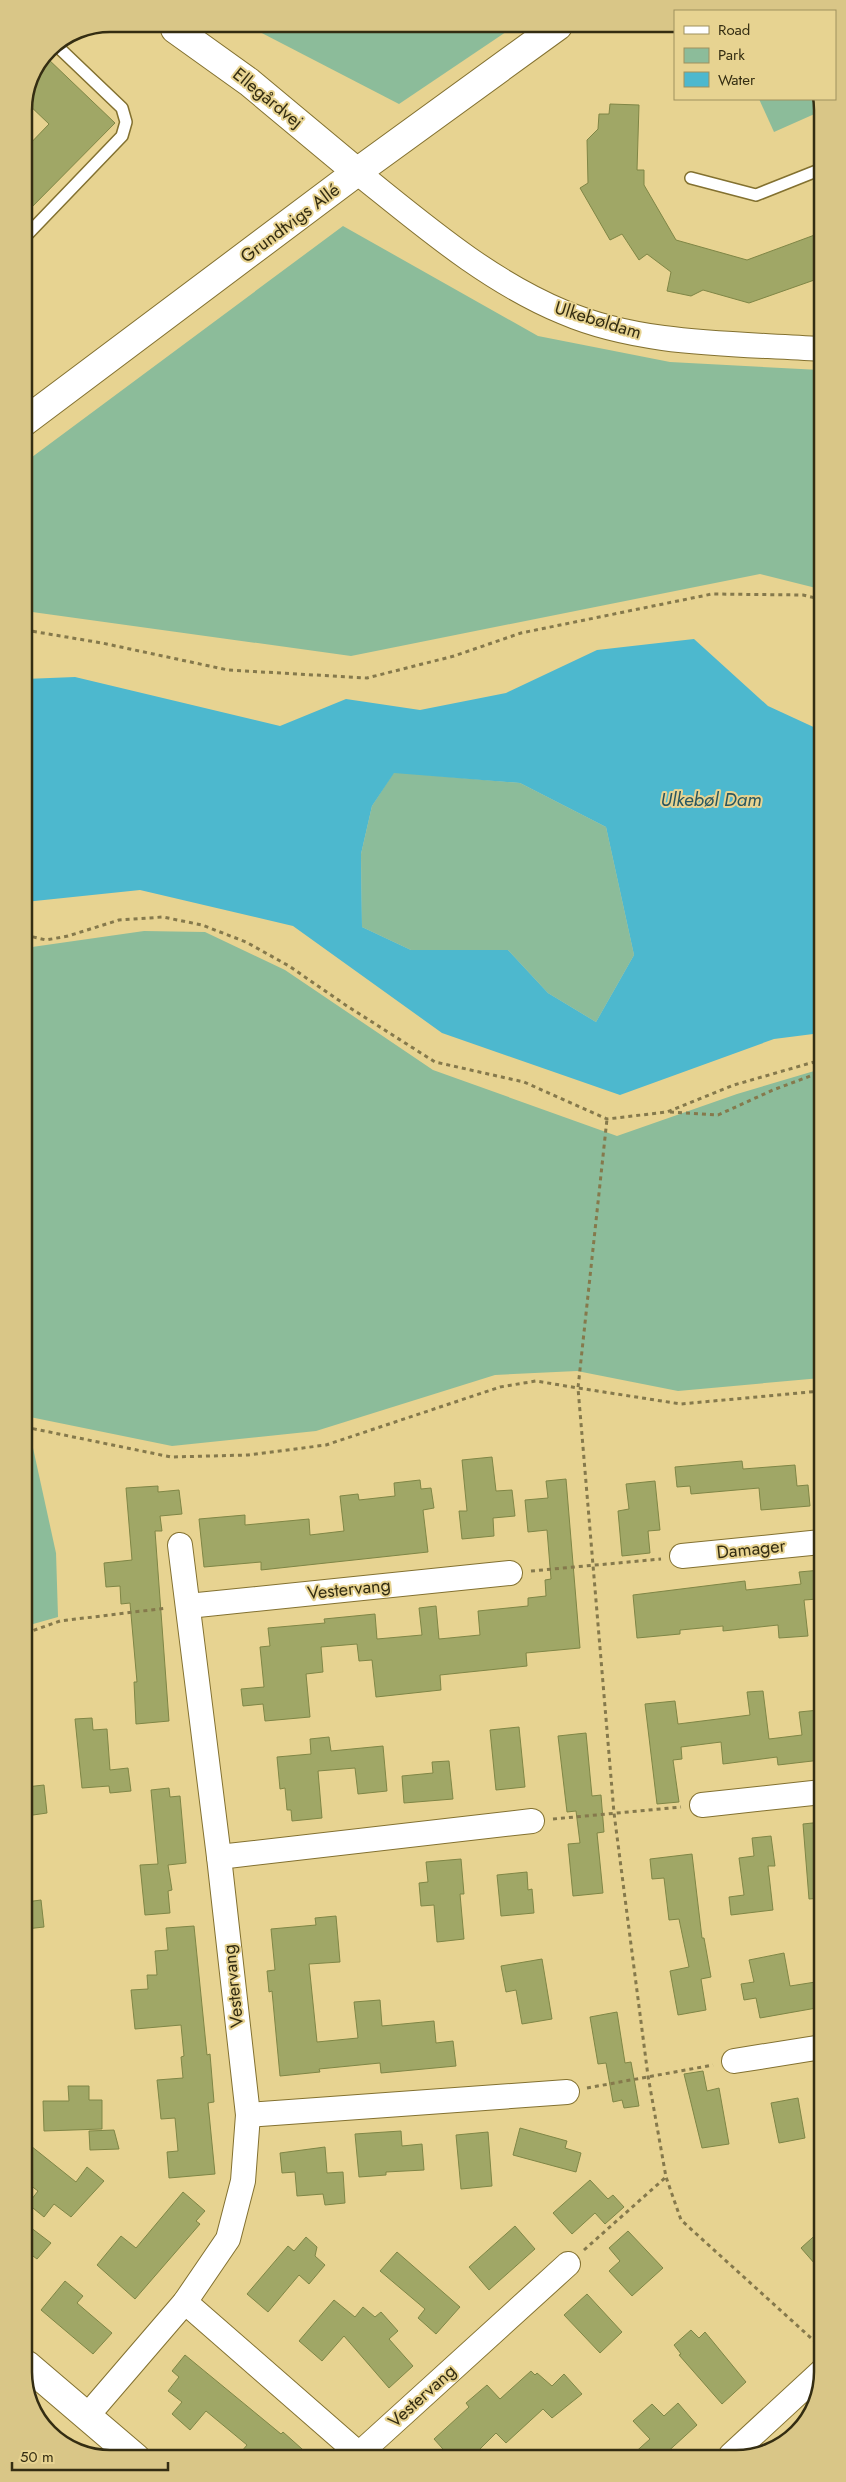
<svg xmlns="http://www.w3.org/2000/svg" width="846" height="2482" font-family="Jost,sans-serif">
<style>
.green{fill:#8cbc9a}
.water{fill:#4db8ce;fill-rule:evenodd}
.building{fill:#a0a766;stroke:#7f8646}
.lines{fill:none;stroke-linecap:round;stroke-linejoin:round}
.service-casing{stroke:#837130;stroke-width:14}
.minor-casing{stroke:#837130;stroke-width:26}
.tertiary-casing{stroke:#837130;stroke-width:30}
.path{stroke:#85794c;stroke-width:3;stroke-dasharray:4 4;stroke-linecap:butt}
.service{stroke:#fff;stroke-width:11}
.minor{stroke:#fff;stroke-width:24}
.tertiary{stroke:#fff;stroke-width:28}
.labels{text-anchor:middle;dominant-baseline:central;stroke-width:4;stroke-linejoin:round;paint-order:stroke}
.street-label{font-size:18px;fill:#342d12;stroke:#e7d391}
.water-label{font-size:19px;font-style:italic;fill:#285660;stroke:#e7d391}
.rim{fill:none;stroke:#342d12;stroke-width:2.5}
</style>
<rect width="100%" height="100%" fill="#e7d391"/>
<g class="green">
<polygon points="515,26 399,104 254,29"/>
<polygon points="759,99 819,99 819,112 774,132"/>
<polygon points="343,226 538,336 670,362 820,370 820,589 760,574 351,656 25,611 24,463"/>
<polygon points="394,772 520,783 606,827 634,955 596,1022 548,993 508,950 411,950 362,927 361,854 372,806"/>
<polygon points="144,931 205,932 285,970 433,1070 617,1136 737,1094 821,1069 821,1378 678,1391 577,1371 495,1375 316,1431 172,1446 25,1416 25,948"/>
<polygon points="26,1446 33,1448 56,1553 58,1617 26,1626"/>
</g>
<path class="water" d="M694,639L768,706L820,730L821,1033L774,1039L620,1095L442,1033L293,926L140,890L25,902V679L75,677L280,726L346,699L420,710L506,693L597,650ZM394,773L520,783L606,827L634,955L596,1022L548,993L508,950H411L362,927L361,854L372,806Z"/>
<g class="building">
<polygon points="46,57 115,123 24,215 24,150 49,124 26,102"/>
<polygon points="610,104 639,105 637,170 644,170 644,185 676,240 747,260 820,233 820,278 749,303 703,290 691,296 667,291 671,272 647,254 639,260 622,234 610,240 580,188 588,183 587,140 598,129 599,114 609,114"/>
<polygon points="492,1457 496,1491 512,1490 515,1516 493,1518 494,1536 462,1539 459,1511 467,1511 462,1460"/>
<polygon points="742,1461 743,1469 795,1465 797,1486 808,1485 810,1506 761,1510 759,1488 691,1494 690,1486 677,1487 675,1467"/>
<polygon points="566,1479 580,1648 526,1653 527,1666 440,1675 441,1690 376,1697 372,1660 359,1661 357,1644 321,1647 323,1672 306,1674 310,1717 265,1721 263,1704 243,1706 241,1689 264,1687 260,1647 270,1646 268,1628 325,1623 324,1619 375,1614 377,1639 422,1635 419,1608 436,1606 439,1639 480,1635 478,1611 528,1606 528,1598 546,1596 545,1580 551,1579 547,1530 528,1532 525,1500 548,1498 546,1481"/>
<polygon points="420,1480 421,1489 431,1488 434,1508 423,1510 428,1552 261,1570 261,1562 204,1567 199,1519 245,1515 245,1525 309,1519 310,1535 344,1531 340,1496 358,1494 359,1500 395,1496 394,1483"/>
<polygon points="655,1481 660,1530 648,1531 650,1553 622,1556 618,1511 629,1509 626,1484"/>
<polygon points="158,1486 158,1492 179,1490 182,1514 160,1516 162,1531 155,1531 169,1721 136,1724 134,1682 137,1682 130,1603 121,1604 120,1586 106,1587 104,1563 132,1560 126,1488"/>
<polygon points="821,1570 821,1586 817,1586 818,1599 804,1600 808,1636 779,1638 778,1625 723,1631 723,1626 680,1630 680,1634 637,1638 633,1595 745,1581 746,1590 801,1584 799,1572"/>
<polygon points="763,1691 769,1739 802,1735 799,1712 819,1710 821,1713 821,1760 778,1765 777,1757 723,1764 721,1742 681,1747 682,1759 673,1760 679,1802 657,1804 645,1704 675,1701 678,1724 750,1715 747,1692"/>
<polygon points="92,1718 93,1730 107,1729 110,1770 128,1768 131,1791 110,1793 109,1786 82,1788 75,1719"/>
<polygon points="519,1727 525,1787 496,1790 490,1730"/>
<polygon points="586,1733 592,1796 601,1795 604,1832 597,1833 603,1893 573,1896 568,1844 580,1843 576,1811 567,1812 558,1736"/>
<polygon points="329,1737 331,1751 383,1746 387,1791 358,1794 355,1768 318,1771 322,1818 292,1821 291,1810 287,1810 285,1788 280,1789 277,1757 311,1754 310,1739"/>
<polygon points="449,1761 453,1799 404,1803 402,1776 433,1773 432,1762"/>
<polygon points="44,1785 47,1813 26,1816 26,1787"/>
<polygon points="169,1788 170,1797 180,1796 186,1863 168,1865 172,1890 168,1891 170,1913 145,1915 140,1865 158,1864 151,1790"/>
<polygon points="822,1822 822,1898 809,1899 803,1824"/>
<polygon points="771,1836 775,1866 768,1866 773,1910 731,1915 729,1897 744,1895 739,1858 754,1856 752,1838"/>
<polygon points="692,1854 702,1938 704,1938 711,1977 701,1979 706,2010 678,2015 670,1971 689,1967 679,1919 669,1920 664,1878 652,1879 650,1859"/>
<polygon points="461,1859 464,1894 460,1894 464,1939 437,1942 434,1905 421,1906 419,1883 428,1882 426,1862"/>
<polygon points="527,1872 528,1890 532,1889 534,1913 501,1916 497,1875"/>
<polygon points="41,1900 44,1927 26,1929 26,1902"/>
<polygon points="336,1916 340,1962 309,1964 317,2042 358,2038 354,2002 380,2000 382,2026 434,2021 436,2043 453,2041 456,2066 381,2073 380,2063 319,2069 320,2072 280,2076 272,1991 269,1992 267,1971 275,1970 271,1929 316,1925 315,1918"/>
<polygon points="194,1926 207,2055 210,2054 214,2102 208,2103 215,2174 169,2178 167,2152 178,2151 175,2118 161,2119 157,2080 183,2078 181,2057 184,2056 181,2025 135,2029 131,1990 148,1989 147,1975 157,1975 155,1951 168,1950 166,1928"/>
<polygon points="784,1953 790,1986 822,1981 822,2007 760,2018 756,1998 744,2000 741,1984 754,1982 749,1960"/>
<polygon points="542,1959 552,2019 522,2024 516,1990 506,1992 501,1966"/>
<polygon points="617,2012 625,2063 631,2062 639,2106 624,2108 622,2100 613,2102 606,2063 598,2064 590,2017"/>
<polygon points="703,2071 707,2091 719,2088 729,2144 702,2148 684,2074"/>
<polygon points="68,2086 89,2086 89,2100 102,2100 102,2129 44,2131 43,2101 69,2101"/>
<polygon points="798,2098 805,2138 779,2143 771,2103"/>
<polygon points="520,2128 567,2141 565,2148 581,2153 576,2172 513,2155"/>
<polygon points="114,2130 119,2149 90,2150 89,2131"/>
<polygon points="401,2131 402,2146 422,2144 424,2170 386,2172 386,2175 359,2177 355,2134"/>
<polygon points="488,2132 492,2186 461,2189 456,2135"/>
<polygon points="26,2142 76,2182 87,2167 104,2181 71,2217 54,2204 44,2217 28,2204 38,2191 26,2182"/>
<polygon points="325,2147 327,2173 343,2172 345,2203 325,2205 323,2194 297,2196 295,2172 282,2173 280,2153"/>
<polygon points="590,2180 608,2199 613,2195 624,2207 605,2224 595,2213 572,2234 553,2213"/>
<polygon points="183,2192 205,2211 196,2221 200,2224 135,2299 97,2265 121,2236 136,2248"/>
<polygon points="26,2224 51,2243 37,2259 26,2251"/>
<polygon points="515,2226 535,2249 489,2290 469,2267"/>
<polygon points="822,2229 822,2272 801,2248"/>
<polygon points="628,2231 663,2268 632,2296 609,2271 620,2261 609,2248"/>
<polygon points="306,2237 317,2247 315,2256 325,2265 309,2284 299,2275 268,2312 247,2294 288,2246 294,2251"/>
<polygon points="397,2252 460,2307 436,2334 418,2318 425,2309 380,2271"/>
<polygon points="65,2281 83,2296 77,2303 112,2333 93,2354 41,2310"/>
<polygon points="587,2294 622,2332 600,2353 564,2315"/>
<polygon points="334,2300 355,2317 363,2307 375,2317 381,2312 398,2331 389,2339 413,2366 389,2388 344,2336 322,2361 299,2341"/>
<polygon points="691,2330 699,2338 705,2332 746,2382 722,2404 679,2355 681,2354 674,2345"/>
<polygon points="185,2355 281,2434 283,2432 311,2457 236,2458 247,2445 206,2411 190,2430 172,2414 182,2402 168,2391 179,2377 172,2371"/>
<polygon points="531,2371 535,2375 537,2373 552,2386 564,2374 582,2394 552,2418 543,2409 506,2443 496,2433 472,2457 450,2457 434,2439 469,2407 466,2403 487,2385 500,2399"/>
<polygon points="678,2403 697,2425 663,2456 631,2456 650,2439 633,2421 652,2404 664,2416"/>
</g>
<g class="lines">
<defs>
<g id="service">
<polyline points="691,178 756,195 819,170"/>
<polyline points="24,238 122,136 126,122 122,108 56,45"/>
</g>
<g id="minor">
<path d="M357,172C421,223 486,280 563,312C642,346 735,343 820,349"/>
<polyline points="682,1556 821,1542"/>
<polyline points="188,1606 510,1573"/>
<polyline points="702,1805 822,1792"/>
<polyline points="219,1857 532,1821"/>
<polyline points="734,2061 822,2047"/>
<polyline points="248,2115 567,2092"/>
<polyline points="185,2302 359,2454 568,2264"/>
<polyline points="87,2416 185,2302 228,2239 243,2181 248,2115 219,1857 180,1545"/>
<polyline points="731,2455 822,2371"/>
</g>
<g id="tertiary">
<polyline points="175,29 249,82 357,172"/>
<polyline points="24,422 357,172 558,26"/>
<polyline points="27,2365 136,2458"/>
</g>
</defs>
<use href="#service" class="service-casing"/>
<use href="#minor" class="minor-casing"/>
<use href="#tertiary" class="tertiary-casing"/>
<g class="path">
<polyline points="25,630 102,643 228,670 367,678 454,656 521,633 712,594 803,595 820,599"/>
<polyline points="25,935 46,940 68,936 119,920 163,917 202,925 246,942 289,966 347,1006 435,1062 524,1082 607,1119 667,1112 734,1085 821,1060"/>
<polyline points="670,1112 718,1115 773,1090 821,1072"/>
<polyline points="821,1391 681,1404 578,1388 614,1813 648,2076 666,2177 681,2220 822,2348"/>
<polyline points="25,1427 171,1457 248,1455 326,1445 500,1387 536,1381 578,1388 607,1119"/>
<polyline points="531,1571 661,1559"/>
<polyline points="26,1633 60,1621 167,1608"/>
<polyline points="553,1819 681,1807"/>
<polyline points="587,2088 713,2065"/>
<polyline points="584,2250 666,2177"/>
</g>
<use href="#service" class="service"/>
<use href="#minor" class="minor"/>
<use href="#tertiary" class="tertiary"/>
</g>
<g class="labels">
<g class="street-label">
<text transform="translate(268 98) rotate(39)">Ellegårdvej</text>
<text transform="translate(290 223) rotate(-37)">Grundtvigs Allé</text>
<text transform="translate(598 320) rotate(17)">Ulkebøldam</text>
<text transform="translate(751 1549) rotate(-6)">Damager</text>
<text transform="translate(349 1589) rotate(-6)">Vestervang</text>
<text transform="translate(233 1986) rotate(-96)">Vestervang</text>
<text transform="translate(422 2396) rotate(-42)">Vestervang</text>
</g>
<g class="water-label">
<text x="711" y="799">Ulkebøl Dam</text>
</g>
</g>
<path d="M0 0H846V2482H0ZM110 32H736A78 78 0 0 1 814 110V2372A78 78 0 0 1 736 2450H110A78 78 0 0 1 32 2372V110A78 78 0 0 1 110 32Z" fill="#d9c687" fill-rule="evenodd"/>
<path class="rim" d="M110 32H736A78 78 0 0 1 814 110V2372A78 78 0 0 1 736 2450H110A78 78 0 0 1 32 2372V110A78 78 0 0 1 110 32Z"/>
<rect x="674" y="10" width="162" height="90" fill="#e7d391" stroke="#9f915e"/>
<rect x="684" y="26" width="25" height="8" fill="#ffffff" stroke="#9f915e"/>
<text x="718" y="35" font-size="15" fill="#342d12">Road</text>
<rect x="684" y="48" width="25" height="15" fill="#8cbc9a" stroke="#9f915e"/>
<text x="718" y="60" font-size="15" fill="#342d12">Park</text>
<rect x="684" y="72" width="25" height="15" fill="#4db8ce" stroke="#9f915e"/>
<text x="718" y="85" font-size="15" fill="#342d12">Water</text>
<path d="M12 2462v8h156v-8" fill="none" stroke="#342d12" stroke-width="2.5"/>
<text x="20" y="2462" font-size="15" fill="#342d12" stroke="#e7d391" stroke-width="4" paint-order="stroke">50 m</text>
</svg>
